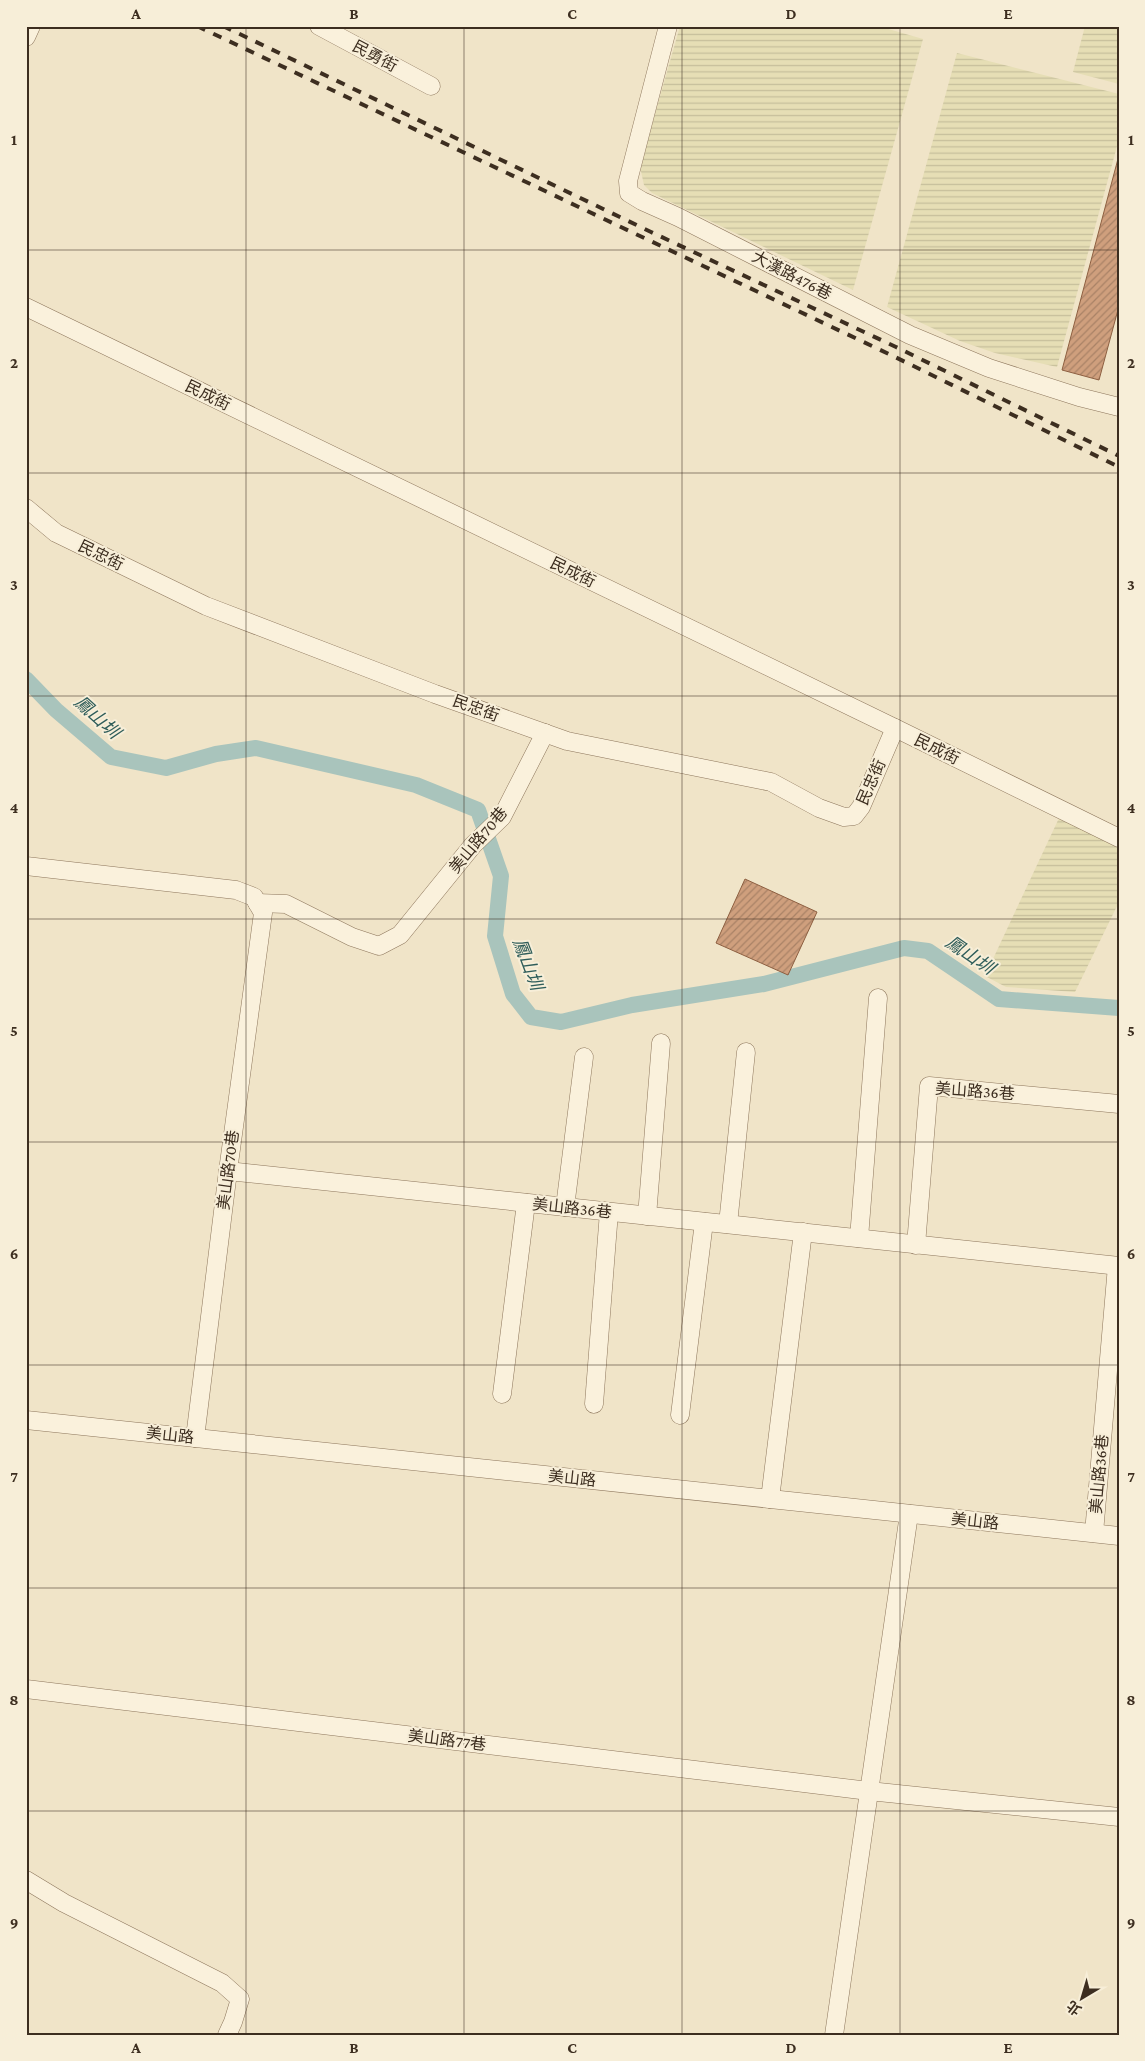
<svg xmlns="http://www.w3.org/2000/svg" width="1145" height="2061" font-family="'Crimson Pro','Noto Sans TC',serif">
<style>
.farmland{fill:url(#farmland-rules)}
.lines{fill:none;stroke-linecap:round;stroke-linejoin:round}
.canal{stroke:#a9c4bc;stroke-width:16}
.building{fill:url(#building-hatch);stroke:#8d5f41}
.minor-casing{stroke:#8d765c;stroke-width:19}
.minor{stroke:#faf1dc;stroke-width:18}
.rail{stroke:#3d2e20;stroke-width:4;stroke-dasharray:9 9;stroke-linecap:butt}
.grid{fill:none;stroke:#3d2e20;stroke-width:1;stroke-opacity:0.55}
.labels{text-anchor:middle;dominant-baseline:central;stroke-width:4;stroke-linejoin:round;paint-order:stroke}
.street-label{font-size:16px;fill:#3d2e20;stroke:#f7eed8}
.water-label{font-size:18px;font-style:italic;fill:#2f5d5a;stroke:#f7eed8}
.neatline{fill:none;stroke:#3d2e20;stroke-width:2}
.grid-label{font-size:16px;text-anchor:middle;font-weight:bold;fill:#3d2e20}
</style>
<defs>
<pattern id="farmland-rules" width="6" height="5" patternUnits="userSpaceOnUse" patternTransform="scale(1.25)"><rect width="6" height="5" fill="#e6deb5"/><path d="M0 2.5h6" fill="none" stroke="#c6bf9b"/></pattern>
<pattern id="building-hatch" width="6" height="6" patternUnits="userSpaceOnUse" patternTransform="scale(1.25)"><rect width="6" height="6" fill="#cf9f7d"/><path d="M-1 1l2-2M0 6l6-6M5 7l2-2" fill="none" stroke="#a98266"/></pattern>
</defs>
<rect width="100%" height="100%" fill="#f0e4c8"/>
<g class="farmland">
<polygon points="680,26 878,26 923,39 853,290 652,193 644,185 640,167"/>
<polygon points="1085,26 1119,26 1119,84 1073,72"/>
<polygon points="957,53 1119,94 1119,139 1057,367 995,353 960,341 887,307"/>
<polygon points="1059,818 1119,848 1119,902 1075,992 1006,987 985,976"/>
</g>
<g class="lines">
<polyline class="canal" points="26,679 56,710 111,757 166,768 216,754 256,748 416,785 478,810 501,876 495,936 513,994 531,1017 561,1022 632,1005 764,984 904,948 928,951 999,999 1119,1008"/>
</g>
<g class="building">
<polygon points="1119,155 1119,306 1099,380 1062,370"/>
<polygon points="745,879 817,912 788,975 716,943"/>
</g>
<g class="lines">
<defs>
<g id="minor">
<polyline points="319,26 431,86"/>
<polyline points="668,26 628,181 629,193 642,201 678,217 910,335 989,368 1079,397 1119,407"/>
<polyline points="26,37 31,26"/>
<polyline points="26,307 895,728 1119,838"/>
<polyline points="26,508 56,533 206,606 435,694 567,741 771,782 819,808 844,817 854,816 861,807 895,728"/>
<polyline points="26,866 236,890 254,897 263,913 228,1171 195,1438"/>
<polyline points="257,903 286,904 352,937 379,946 400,935 473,845 502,817 545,733"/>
<polyline points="228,1171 1119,1266"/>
<polyline points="565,1207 584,1057"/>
<polyline points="647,1216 661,1043"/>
<polyline points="728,1224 746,1052"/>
<polyline points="859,1238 878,998"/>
<polyline points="916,1245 929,1086 1119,1104"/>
<polyline points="502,1394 526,1203"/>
<polyline points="594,1404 609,1212"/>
<polyline points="680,1415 704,1222"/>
<polyline points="26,1420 1119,1536"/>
<polyline points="770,1499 803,1232"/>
<polyline points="1094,1533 1117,1266"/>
<polyline points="26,1689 869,1791 1119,1817"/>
<polyline points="26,1880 64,1903 222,1983 240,1999 233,2022 227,2035"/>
<polyline points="834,2035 909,1514"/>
</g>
</defs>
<use href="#minor" class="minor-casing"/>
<use href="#minor" class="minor"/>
<g class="rail">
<polyline points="197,26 891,355 1119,467"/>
<polyline points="223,26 651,232 896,347 1119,456"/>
</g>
</g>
<path class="grid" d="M246,26V2035M464,26V2035M682,26V2035M900,26V2035M26,250H1119M26,473H1119M26,696H1119M26,919H1119M26,1142H1119M26,1365H1119M26,1588H1119M26,1811H1119"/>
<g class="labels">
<g class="street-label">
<text transform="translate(375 56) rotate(28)">民勇街</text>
<text transform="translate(792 275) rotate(27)">大漢路476巷</text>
<text transform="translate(208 395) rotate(26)">民成街</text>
<text transform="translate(101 555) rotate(26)">民忠街</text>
<text transform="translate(573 572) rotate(26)">民成街</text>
<text transform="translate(476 708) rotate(20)">民忠街</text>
<text transform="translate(937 749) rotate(26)">民成街</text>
<text transform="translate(871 782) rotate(-66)">民忠街</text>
<text transform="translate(478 840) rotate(-50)">美山路70巷</text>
<text transform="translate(975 1091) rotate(4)">美山路36巷</text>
<text transform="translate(228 1170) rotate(-83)">美山路70巷</text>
<text transform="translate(572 1208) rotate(6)">美山路36巷</text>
<text transform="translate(170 1435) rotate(6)">美山路</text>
<text transform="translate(1099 1474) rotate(-85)">美山路36巷</text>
<text transform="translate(572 1478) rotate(6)">美山路</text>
<text transform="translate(975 1521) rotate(6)">美山路</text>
<text transform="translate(447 1740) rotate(7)">美山路77巷</text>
</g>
<g class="water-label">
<text transform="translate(97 717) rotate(42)">鳳山圳</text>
<text transform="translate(970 955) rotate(34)">鳳山圳</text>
<text transform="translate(528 964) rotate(69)">鳳山圳</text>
</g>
</g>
<rect width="1145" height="2061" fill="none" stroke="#f7eed8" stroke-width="55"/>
<g transform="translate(1082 1998) rotate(218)" stroke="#f7eed8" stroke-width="4" paint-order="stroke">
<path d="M0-4L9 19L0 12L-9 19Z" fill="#3d2e20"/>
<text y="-8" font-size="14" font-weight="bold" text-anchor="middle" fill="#3d2e20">北</text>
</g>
<rect x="28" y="28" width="1090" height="2006" class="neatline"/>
<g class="grid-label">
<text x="136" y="19">A</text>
<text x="354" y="19">B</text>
<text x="572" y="19">C</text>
<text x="791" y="19">D</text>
<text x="1008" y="19">E</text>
<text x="14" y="145">1</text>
<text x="1131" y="145">1</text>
<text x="14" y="368">2</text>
<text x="1131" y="368">2</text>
<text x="14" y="590">3</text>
<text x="1131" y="590">3</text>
<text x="14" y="813">4</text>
<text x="1131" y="813">4</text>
<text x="14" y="1036">5</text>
<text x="1131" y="1036">5</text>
<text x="14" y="1259">6</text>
<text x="1131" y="1259">6</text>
<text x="14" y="1482">7</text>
<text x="1131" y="1482">7</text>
<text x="14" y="1705">8</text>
<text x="1131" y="1705">8</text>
<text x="14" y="1928">9</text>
<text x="1131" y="1928">9</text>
<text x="136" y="2053">A</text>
<text x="354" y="2053">B</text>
<text x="572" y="2053">C</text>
<text x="791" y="2053">D</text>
<text x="1008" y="2053">E</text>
</g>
</svg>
